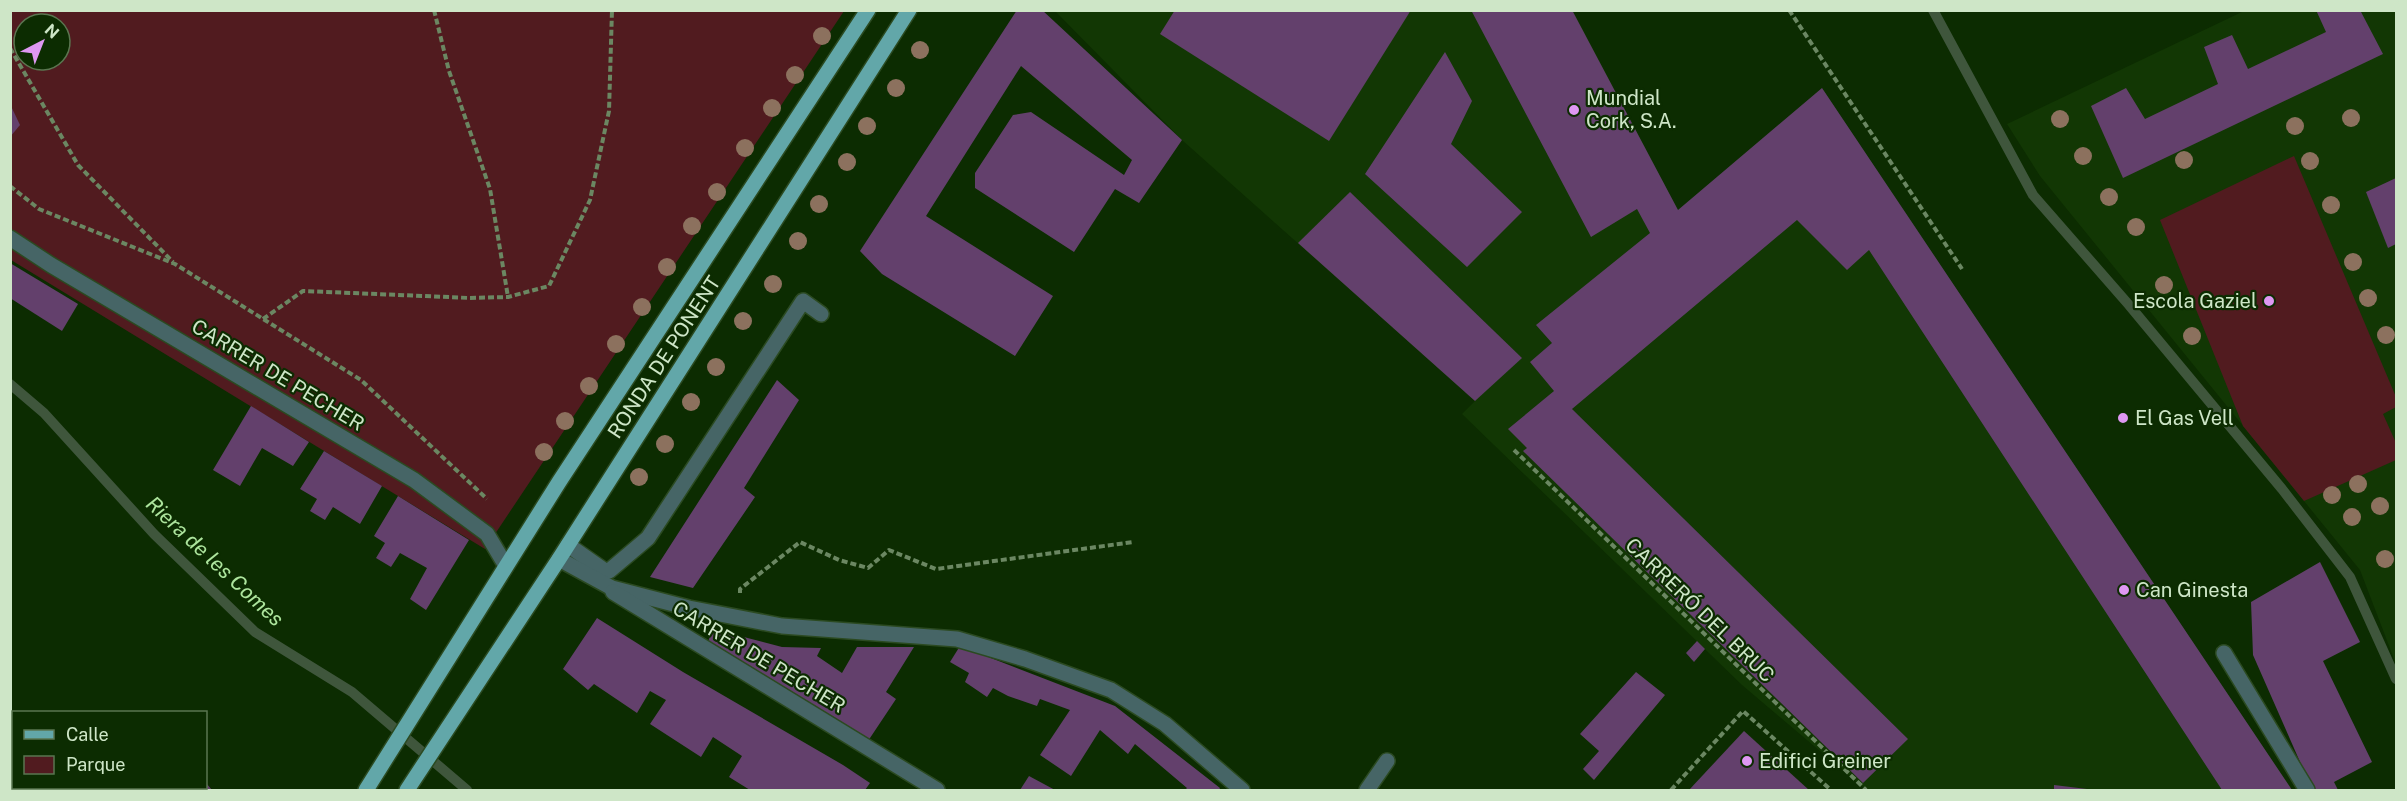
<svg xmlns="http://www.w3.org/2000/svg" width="2407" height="801" font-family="'Public Sans',sans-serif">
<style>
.built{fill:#123704}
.green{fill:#511b1f;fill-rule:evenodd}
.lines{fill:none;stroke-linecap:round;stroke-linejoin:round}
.stream{stroke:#3f563c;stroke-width:10}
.building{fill:#63406c}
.minor-casing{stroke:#2b4a21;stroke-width:18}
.major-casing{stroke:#2b4a21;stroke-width:18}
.path{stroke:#6b8762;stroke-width:4;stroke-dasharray:6 3;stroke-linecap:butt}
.minor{stroke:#466566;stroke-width:15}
.major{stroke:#62a7a9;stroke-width:15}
.tree{fill:#8c715e}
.poi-dot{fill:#de98f2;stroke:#0c2c01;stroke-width:2}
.labels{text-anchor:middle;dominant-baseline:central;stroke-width:4.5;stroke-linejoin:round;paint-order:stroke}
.poi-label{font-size:20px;fill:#cee6c7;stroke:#0c2c01;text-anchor:start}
.street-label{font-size:20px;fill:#cee6c7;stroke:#0c2c01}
.water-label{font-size:21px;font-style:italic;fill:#ade59d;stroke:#0c2c01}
</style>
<rect width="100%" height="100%" fill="#0c2c01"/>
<g class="built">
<polygon points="1055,11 1573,11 1678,210 1822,88 2292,790 1866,790 1742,685 1462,414 1475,401 1182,140"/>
<polygon points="2244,11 2396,11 2396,664 2360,570 2040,176 2007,124"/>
</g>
<g class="green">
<path d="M10,11H844L485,549L11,260ZM24,24H60V60H24Z"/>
<polygon points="2294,156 2396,397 2396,407 2383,414 2396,443 2396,460 2304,501 2243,426 2160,220"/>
</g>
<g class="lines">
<g class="stream">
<polyline points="1933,10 2033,195 2129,305 2282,489 2350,577 2396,679"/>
<polyline points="10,384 44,413 154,534 255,632 352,692 467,790"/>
</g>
</g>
<g class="building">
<polygon points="1017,10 1042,10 1182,140 1139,203 1115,189 1074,252 975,188 975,173 1013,115 1031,112 1124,175 1132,160 1021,66 926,216 1053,296 1015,356 882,274 860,251"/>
<polygon points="1175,10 1411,10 1329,141 1160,34"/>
<polygon points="1471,10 1572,10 1678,210 1822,88 2292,790 2222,790 1869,250 1847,270 1797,220 1572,409 1908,739 1863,783 1523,451 1527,448 1508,429 1554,391 1530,362 1552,343 1536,325 1650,233 1637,209 1591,237"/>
<polygon points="2316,10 2360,10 2383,54 2123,178 2091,106 2126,88 2145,119 2218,84 2204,47 2232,35 2248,69 2326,32"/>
<polygon points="1445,52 1472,101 1451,144 1522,212 1467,267 1365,174"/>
<polygon points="10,104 20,125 10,137"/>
<polygon points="2396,178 2396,244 2388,248 2366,192"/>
<polygon points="1350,192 1522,358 1475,401 1298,243"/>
<polygon points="10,263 78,304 62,331 10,298"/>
<polygon points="777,380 799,400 744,488 755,497 693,588 650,577"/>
<polygon points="251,406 309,442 293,466 262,448 240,486 213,470"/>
<polygon points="324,451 382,486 360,524 333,507 325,520 310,511 317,499 300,489"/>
<polygon points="398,496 469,540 426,610 410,599 427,568 400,553 391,567 376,558 385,543 374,536"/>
<polygon points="2320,562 2360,642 2323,661 2372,762 2334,782 2338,790 2316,790 2304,771 2253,655 2251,602"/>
<polygon points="597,618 683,672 843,765 870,783 865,790 750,790 729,777 742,756 713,737 701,757 650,724 666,700 650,691 637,713 594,684 588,690 563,669"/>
<polygon points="713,629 782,647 821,648 817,656 842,673 857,647 914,647 886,692 896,699 866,744 707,644"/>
<polygon points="1697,641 1705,649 1694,662 1686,653"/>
<polygon points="960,646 1115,706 1220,788 1219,790 1185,790 1187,788 1135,744 1128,754 1100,730 1071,776 1040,755 1070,710 1040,699 1037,706 1008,696 993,688 987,697 965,682 969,673 950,662"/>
<polygon points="1636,672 1665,695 1594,780 1583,769 1599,751 1580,734"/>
<polygon points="1744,731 1809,790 1689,790"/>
<polygon points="1029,776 1055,790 1020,790"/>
<polygon points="206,783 212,790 150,790 154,788 206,788"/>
<polygon points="2054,785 2087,789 2087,790 2054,790"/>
</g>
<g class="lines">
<defs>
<g id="minor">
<polyline points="10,238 51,265 414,480 487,534 506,566"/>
<polyline points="568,545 605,571 609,571 648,538 803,301 821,314"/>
<polyline points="559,559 612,588 689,608 782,626 957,639 1025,659 1111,690 1165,724 1242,790"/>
<polyline points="613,592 937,790"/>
<polyline points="2224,653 2307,790"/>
<polyline points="1367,790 1387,761"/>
</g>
<g id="major">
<polyline points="366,790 559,482 868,10"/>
<polyline points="407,790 559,559 909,10"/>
</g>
</defs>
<use href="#minor" class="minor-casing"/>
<use href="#major" class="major-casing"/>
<g class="path">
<polyline points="434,10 449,71 490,189 508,297"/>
<polyline points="1789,10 1962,269"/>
<polyline points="10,48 78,165 173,262"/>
<polyline points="10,186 39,209 175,264 361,380 487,499"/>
<polyline points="263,319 303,291 470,298 508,297 549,286 590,200 609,111 612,10"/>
<polyline points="1514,450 1866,790"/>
<polyline points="740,593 740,589 800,542 839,560 868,568 889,550 936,569 1133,542"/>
<polyline points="1671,790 1743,711 1831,790"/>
</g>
<use href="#minor" class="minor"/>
<use href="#major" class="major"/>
</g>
<g class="tree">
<circle cx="822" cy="36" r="9"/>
<circle cx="920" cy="50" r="9"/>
<circle cx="795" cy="75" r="9"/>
<circle cx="896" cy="88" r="9"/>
<circle cx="772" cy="108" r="9"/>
<circle cx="2351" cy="118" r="9"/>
<circle cx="2060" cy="119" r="9"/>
<circle cx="867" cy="126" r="9"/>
<circle cx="2295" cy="126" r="9"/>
<circle cx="745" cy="148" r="9"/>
<circle cx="2083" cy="156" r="9"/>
<circle cx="2184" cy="160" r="9"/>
<circle cx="2310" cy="161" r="9"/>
<circle cx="847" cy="162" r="9"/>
<circle cx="717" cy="192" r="9"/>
<circle cx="2109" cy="197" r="9"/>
<circle cx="819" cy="204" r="9"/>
<circle cx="2331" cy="205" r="9"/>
<circle cx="692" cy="226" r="9"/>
<circle cx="2136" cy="227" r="9"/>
<circle cx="798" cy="241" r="9"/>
<circle cx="2353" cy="262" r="9"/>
<circle cx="667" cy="267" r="9"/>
<circle cx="773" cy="284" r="9"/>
<circle cx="2164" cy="285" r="9"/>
<circle cx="2368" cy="298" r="9"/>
<circle cx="642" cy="307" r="9"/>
<circle cx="743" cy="321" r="9"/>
<circle cx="2386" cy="335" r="9"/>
<circle cx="2192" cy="336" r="9"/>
<circle cx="616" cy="344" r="9"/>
<circle cx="716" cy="367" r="9"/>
<circle cx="589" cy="386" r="9"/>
<circle cx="691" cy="402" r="9"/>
<circle cx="565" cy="421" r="9"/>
<circle cx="665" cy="444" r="9"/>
<circle cx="544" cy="452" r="9"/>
<circle cx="639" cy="477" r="9"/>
<circle cx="2358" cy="484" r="9"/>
<circle cx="2332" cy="495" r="9"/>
<circle cx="2380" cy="506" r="9"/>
<circle cx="2352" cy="517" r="9"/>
<circle cx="2385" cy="559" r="9"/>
</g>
<g class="poi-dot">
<circle cx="1574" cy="110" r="6"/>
<circle cx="2269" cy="301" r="6"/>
<circle cx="2123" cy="418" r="6"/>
<circle cx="2124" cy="590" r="6"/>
<circle cx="1747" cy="761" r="6"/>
</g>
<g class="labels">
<g class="poi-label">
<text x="1586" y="98">Mundial<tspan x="1586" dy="23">Cork, S.A.</tspan></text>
<text x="2257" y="301" text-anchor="end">Escola Gaziel</text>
<text x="2135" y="418">El Gas Vell</text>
<text x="2136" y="590">Can Ginesta</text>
<text x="1759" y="761">Edifici Greiner</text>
</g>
<g class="street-label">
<text transform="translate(664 357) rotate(-57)">RONDA DE PONENT</text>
<text transform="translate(278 375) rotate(31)">CARRER DE PECHER</text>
<text transform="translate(1700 610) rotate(44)">CARRERÓ DEL BRUC</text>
<text transform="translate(759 657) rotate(31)">CARRER DE PECHER</text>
</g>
<g class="water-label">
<text transform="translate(215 561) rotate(43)">Riera de les Comes</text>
</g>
</g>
<rect width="2407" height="801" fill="none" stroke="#cee6c7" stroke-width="24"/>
<rect x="12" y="711" width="195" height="78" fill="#0c2c01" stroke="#5a7650" stroke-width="1.5"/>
<rect x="24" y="730" width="30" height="9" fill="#62a7a9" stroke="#5a7650" stroke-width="1.5"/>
<text x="66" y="741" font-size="18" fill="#cee6c7">Calle</text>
<rect x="24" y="756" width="30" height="18" fill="#511b1f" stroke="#5a7650" stroke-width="1.5"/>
<text x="66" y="771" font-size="18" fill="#cee6c7">Parque</text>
<g transform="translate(42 42) rotate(42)"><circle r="28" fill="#0c2c01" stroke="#5a7650" stroke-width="1.5"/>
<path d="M0-4.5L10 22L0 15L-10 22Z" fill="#de98f2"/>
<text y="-9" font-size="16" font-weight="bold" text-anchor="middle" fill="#cee6c7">N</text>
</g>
</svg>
